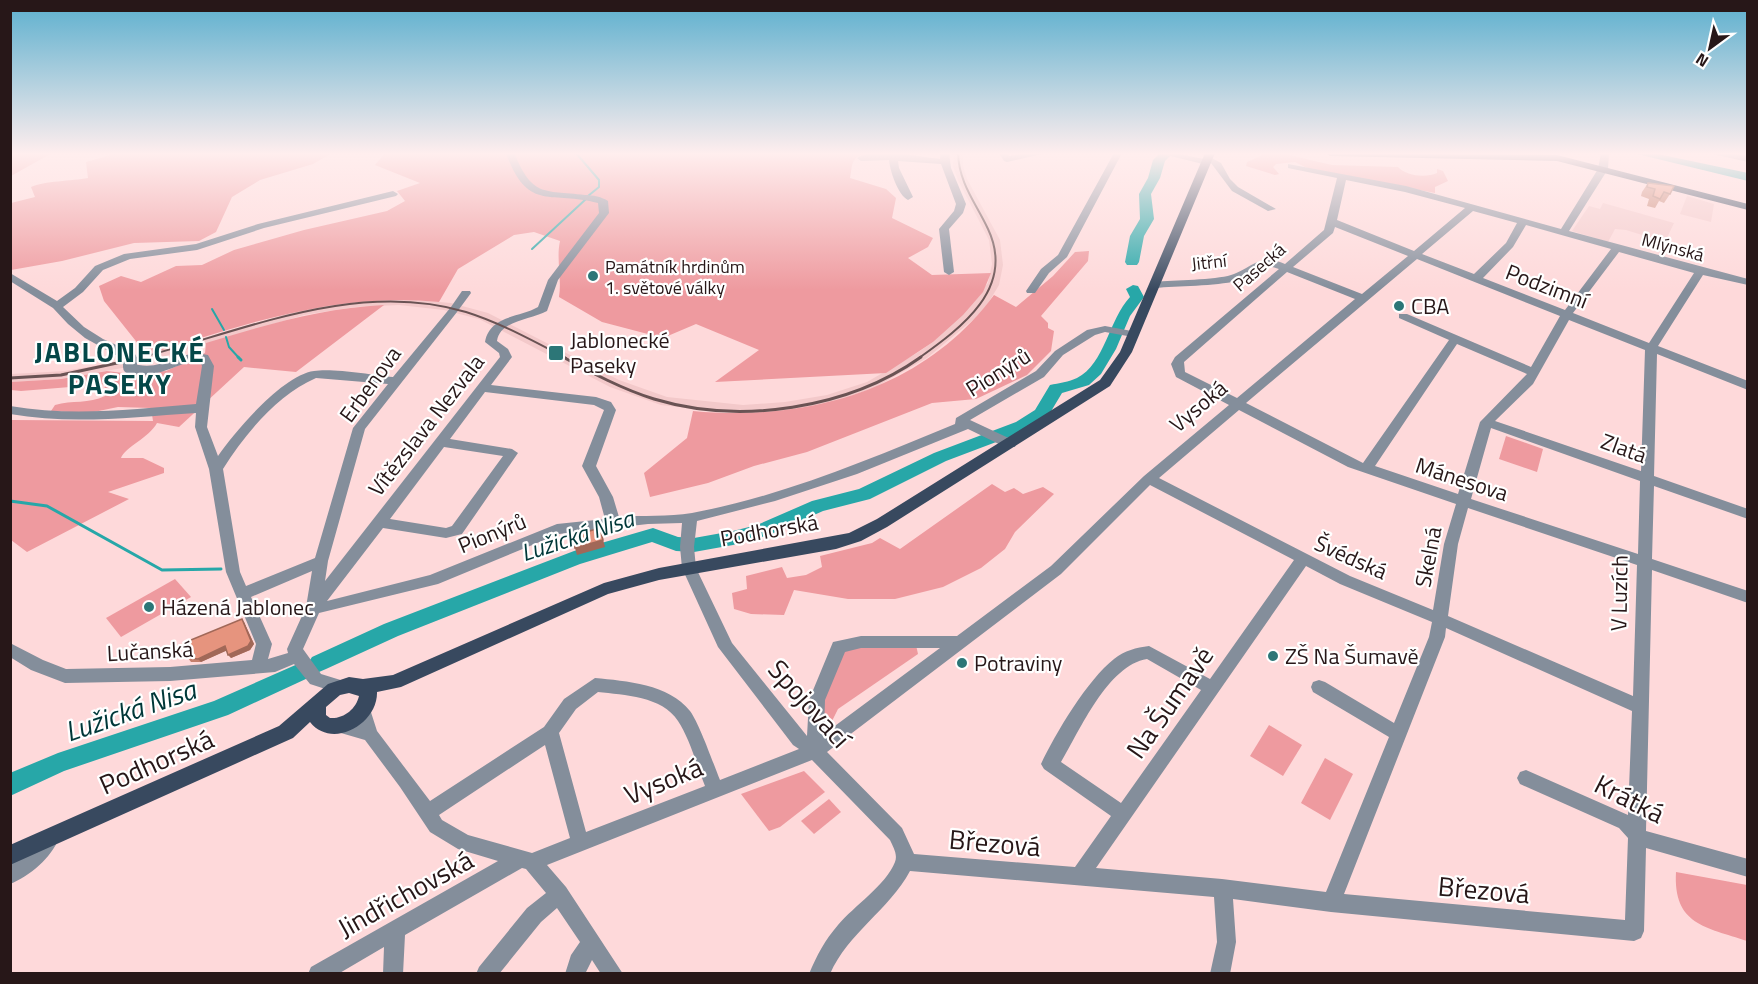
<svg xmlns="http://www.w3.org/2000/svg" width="1758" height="984" font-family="'Titillium Web',sans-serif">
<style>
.built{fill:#f3c9ca}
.green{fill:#ee9a9f}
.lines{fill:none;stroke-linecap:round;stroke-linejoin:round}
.stream-far1{stroke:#27a7a8;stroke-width:2}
.stream{stroke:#27a7a8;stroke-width:3}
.river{fill:#27a7a8;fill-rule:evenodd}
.minor{fill:#848e9b;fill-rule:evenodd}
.major{fill:#38495f;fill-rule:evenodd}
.rail-far1{stroke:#6a5354;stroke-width:2}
.rail{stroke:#6a5354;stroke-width:3}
.minor-bridge{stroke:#848e9b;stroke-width:14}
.wall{fill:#c67f6c}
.shaded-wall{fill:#a16858}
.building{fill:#e6947e;stroke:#a16858;stroke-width:1.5}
.poi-dot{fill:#2c7677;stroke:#fff;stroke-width:2}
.labels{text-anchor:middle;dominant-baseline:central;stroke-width:4.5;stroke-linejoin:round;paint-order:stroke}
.far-street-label{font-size:18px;fill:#271718;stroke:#fff}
.far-poi-label{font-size:18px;fill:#271718;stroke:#fff;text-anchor:start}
.street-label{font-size:22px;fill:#271718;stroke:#fff}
.poi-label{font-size:22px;fill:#271718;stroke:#fff;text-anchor:start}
.water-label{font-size:24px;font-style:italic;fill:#003738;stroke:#fff}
.near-street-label{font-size:27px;fill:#271718;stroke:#fff}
.district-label{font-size:28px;font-weight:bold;letter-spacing:1.5px;fill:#044748;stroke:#fff}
.near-water-label{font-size:28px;font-style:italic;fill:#003738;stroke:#fff}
</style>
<rect width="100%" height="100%" fill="#fed9da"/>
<g class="built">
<polygon points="954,153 963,153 963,166 967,179 1000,240 1003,265 999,285 987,305 974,319 927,358 874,388 832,402 786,411 742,414 661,405 610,387 479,319 444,310 399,305 355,307 304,315 128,367 61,379 11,382 11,374 65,371 128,360 304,309 357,301 404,299 451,303 488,313 619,380 667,397 743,405 785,402 827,395 867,382 917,353 933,342 988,283 992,264 989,240 958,180 953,166"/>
<polygon points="1687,196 1714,204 1711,222 1680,214"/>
<polygon points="1603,203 1674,223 1665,242 1626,230 1615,229 1608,242 1572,231 1589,206 1600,209"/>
</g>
<g class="green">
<polygon points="11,153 52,153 11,176"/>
<path d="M118,153H332L313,164L260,180L232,197L216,232L199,241L134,243L62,261L11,270V203L35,197L31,187C44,181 72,181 88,178L86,162Z"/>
<path d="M385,153H866C850,158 853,164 850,178L886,189L896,198L892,218L933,238L928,247L908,258L932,275L991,273L983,292L963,315L933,342L886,373L715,382L759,350L696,324L663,338L602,322L559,297C562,278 556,259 560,241L534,232L514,235L458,269L439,302C337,291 243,325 147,355L104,301L99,286L121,276L141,282L176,266L202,265L234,250L304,230L387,211L405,201L397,191L420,183L375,165Z"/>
<path d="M1284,154L1332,165L1398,167C1406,176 1426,178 1437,173V169L1443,171L1448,181L1435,187V193L1309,169L1295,162L1276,164L1273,167L1279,174L1275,175L1246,166L1247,162L1263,155Z"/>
<path d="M1089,251L1088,261L1041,316L1048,323V328L1054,331L1051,351L1027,375L976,399L932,403L807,452L754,466L708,483L650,497L644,473L687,438L693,411C806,422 924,390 994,295L1016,307L1053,276L1075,252Z"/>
<path d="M384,305L296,372L244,367L179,427L157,423C149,438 125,447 121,458H143L164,468V473L108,492L129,499L27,552L11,540V420L153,421L151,408L118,407L89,413L51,411L55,405C72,400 89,404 105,396L103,390L107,384L21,391L11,390V382L61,379L107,371L123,373L166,371L205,353L206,343C265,325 322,308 384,305Z"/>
<polygon points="1506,436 1543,449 1537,472 1499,459"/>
<polygon points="992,484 1005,492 1014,488 1023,494 1043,487 1054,494 1015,532 1005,549 981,568 943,587 895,599 848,599 794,590 784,615 751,614 734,609 732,593 747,589 746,576 782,567 787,578 806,575 822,567 820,556 872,543 880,538 900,549"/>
<polygon points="175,579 191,597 121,637 106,618"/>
<polygon points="916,645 918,654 838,709 832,721 821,716 822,702 842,651 860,647"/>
<polygon points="1269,725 1302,745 1283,776 1250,756"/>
<polygon points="1325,758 1353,774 1330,820 1301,803"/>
<polygon points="804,771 825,792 780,827 769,831 741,794"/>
<polygon points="829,799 841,812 814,834 801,821"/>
<path d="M1676,872L1747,885V941C1706,927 1673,925 1676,872Z"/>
</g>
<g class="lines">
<g class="stream-far1">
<polyline points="576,153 599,180 599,187 588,196"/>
<polyline points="532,249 586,199"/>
<polyline points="212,309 224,330"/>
<polyline points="226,337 229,347 239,358"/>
</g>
<g class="stream">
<polyline points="238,357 241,360"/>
<polyline points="10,501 47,506 162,570 221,569"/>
</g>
<g class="river">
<polygon points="1160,153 1170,156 1165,161 1160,178 1151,194 1154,219 1144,236 1139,262 1137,265 1127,265 1125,262 1130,236 1140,219 1139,194 1148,178 1153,160"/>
<polygon points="1633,153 1653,153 1748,173 1748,181"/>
<path d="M1133,285L1138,286L1144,297L1130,316L1116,349L1101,374L1089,385L1062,393L1047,418L1028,430L946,461L870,499L823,511L769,535L733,545L694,552L676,551L652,542L580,564L398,636L326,669L319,672L312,669L308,663L312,657L384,624L574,551L653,528L678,537L694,538L733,531L757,525L812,501L859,489L934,453L1016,422L1035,410L1050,385C1059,383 1069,382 1077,378C1105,364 1109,319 1130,297L1126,289Z"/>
<polygon points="300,663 308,666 311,672 308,678 228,715 64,771 10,796 10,773 58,753 214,701"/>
</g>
<g class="minor">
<path d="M506,153H514C533,197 542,190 585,195C593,195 602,197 608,201L609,213L558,280L547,311C531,320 500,320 497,341L508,349L512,357L491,385L596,397L611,402L616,410L596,466L613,497L619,517C643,515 668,517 692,513C783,496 870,459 955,424L956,418L1036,371L1055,351L1087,330L1105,326L1137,332L1139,334L1133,337L1105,332L1095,335L1063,355L1044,377L970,420L1015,441L1016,444L1015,447H1005L968,429L857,474L775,501L697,521L694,547L696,568L732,643L807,736L809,700L833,642L861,636H957L1051,566L1144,476L1229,405L1176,377L1171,364L1175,357L1279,269C1259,261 1253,275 1236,281C1217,286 1176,286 1155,288L1150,285L1155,282C1174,280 1215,280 1231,275C1254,267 1258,253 1285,264L1324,230L1337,178L1288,168V164L1406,186L1561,229L1598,169L1601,153H1609L1608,169L1569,231L1748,279V285L1703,275L1658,346L1748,381V390L1657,354L1654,476L1748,509V519L1654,486L1652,559L1748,591V603L1652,570L1646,831L1748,859V877L1646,848L1644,931L1641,938L1634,941L1331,912L1233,899L1236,942L1230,974H1210L1217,942L1214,897L910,871C889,910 848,933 830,974H809C817,955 825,940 838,925C854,906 886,885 895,862C898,854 893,847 890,840L812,760L547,865L566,887L623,974H601L592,960L585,974H565L571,955L580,942L557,908L541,922L499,974H476L479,967L527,908L546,893L526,869L522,868L405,935L403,974H383L384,947L338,974H308L311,967L498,861L458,849L430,832L400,787L365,740L334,731L332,726L334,721L340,719L358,724L355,711L357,706L363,704L369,706L377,731L430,801L544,727L564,699L595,678C626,681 669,684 690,711C700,725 713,763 720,780L799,749L793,745L718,647L682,568L680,547L682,523L648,524L559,534L438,584L319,613L303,649L321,674L347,682L349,687L347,692L341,694L310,684L294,664L275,672L170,681L65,683L31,670L10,657V643L43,660L66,669L170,667L252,660L256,644L226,572L209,469L195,427L196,413C133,417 72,425 10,414V406C73,417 134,409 196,404L202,366L200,361C178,360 144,389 124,367L130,363C165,374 177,348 208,355L214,366L207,427L218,456C235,431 283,375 314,371C333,368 373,375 393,377L451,307L462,291H470L471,293L457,312L365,429L328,561L325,581L500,357L499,353L485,342C490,315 519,318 538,307L548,280L599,213L598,203C550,190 528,213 506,153ZM1346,180L1405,192L1465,208L1414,251L1337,220ZM1473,211L1517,223L1506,243L1474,274L1422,254ZM1526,225L1611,249L1565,310L1483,278L1513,247ZM1335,227L1408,256L1362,294L1293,267L1333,233ZM1619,252L1694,273L1649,343L1573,313ZM1417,259L1560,316L1531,367L1407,314H1399V318L1449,340L1363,463L1246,403ZM1287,272L1355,299L1237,398L1185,372L1184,362ZM1569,320L1645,350L1641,471L1495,421L1533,384ZM1457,344L1527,374L1480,422L1458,494L1375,466ZM316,378L388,384L353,428L315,558L246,586L240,572L223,469C245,434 277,395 316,378ZM485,392L594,405L604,410L582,466L599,497L605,519L557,524L430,575L327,601L383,528L446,538L462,534L518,453L512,449L450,439ZM1239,410L1348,467L1456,504L1444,544L1433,610L1350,576L1159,478ZM1491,428L1640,481L1638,554L1471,499ZM444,447L503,456L452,526L446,528L390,519ZM1150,485L1294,560L1210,679L1149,646C1136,648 1125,650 1114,659C1088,679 1055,734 1041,764L1044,769L1111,816L1075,867L914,854L902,828L827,752L1061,574ZM1468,508L1637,565L1633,696L1448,616L1458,544ZM1306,566L1340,584L1432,622L1429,637L1394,723L1325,682L1319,680L1313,682L1311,687L1313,692L1389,737L1326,892L1222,879L1096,868ZM312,571L306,607L287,649L288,653L268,659L272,644L251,597ZM1446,628L1632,711L1628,815L1526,770L1520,772L1517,778L1520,784L1619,828L1628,838L1625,920L1344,894L1445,637ZM861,648H940L824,734L825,700L845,652ZM1147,659L1201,690L1121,803L1061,762C1080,730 1108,665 1147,659ZM598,692C624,695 662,696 678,721C689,737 698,768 705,786L586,832L559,733L576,709ZM545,745L570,838L532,853L468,835L442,820L439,815Z"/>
<path d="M941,153H949L951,168L966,204L963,213L949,229L954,272L949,275L944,272L939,229L954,211L956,204L941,164L898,161L899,168L913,197L908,200C898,195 890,171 889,160L861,161L857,158C872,148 921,157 940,159Z"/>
<polygon points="999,153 1007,153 1009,156 1029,153 1046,153 1007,162 1004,161"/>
<polygon points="1114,153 1122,153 1067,257 1049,273 1035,293 1027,293 1026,291 1041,269 1058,255"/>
<polygon points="1158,153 1173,153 1204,159 1208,156 1221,163 1230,179 1238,187 1276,209 1268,211 1232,191 1211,163 1207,165"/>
<polygon points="1708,153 1725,153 1748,156 1748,162"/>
<polygon points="393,191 398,194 396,196 264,228 197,250 130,259 103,270 83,292 63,307 84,327 103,339 132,352 136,359 130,363 85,338 68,324 53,308 10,281 10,273 57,301 75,288 95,266 124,254 196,244 258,224"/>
<path d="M50,829L56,832L59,838C51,858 30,876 10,884V864L25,854L44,832Z"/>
</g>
<g class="major">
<path d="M1205,153H1215L1132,352L1110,386L887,527L861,541L836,549L659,580L608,594L401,687L377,692C378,724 332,750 310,722L293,738L10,865V845L279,726L328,684L349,677L363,679L393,675L604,583L659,568L849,533L877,519L1100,380L1120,352ZM349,693L359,696C356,709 344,719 330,718L326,715V707L340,695Z"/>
<polygon points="1325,153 1557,155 1748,204 1748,210 1557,161 1330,156"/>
</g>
<g class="rail-far1">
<path d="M139,358C243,331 357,279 466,312C501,323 533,341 566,358"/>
<path d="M919,358C961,328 1016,288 988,229C976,203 959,184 958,153"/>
</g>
<g class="rail">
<path d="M563,357C592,373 622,389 654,399C740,425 848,409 921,357"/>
<polyline points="10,378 61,375 145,357"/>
</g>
<polyline class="minor-bridge" points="130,359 130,367"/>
</g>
<g class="wall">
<polygon points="1648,183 1670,194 1664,203 1659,201 1655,208 1647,206 1649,199 1641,196 1642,192"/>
<polygon points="244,622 254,644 250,650 231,658 227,650 201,662 191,662 188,658"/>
</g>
<g class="shaded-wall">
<polygon points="600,528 605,547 577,555 575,548"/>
<polygon points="242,619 244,622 254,644 250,650 231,658 228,655"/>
<polygon points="225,646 228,650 201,662 198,659"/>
</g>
<g class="building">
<polygon points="1648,183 1674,186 1670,194 1664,192 1660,199 1653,196 1655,189 1647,187"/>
<polygon points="600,528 603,540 575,548 572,536"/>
<polygon points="242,619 251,641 248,646 228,655 225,646 198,659 188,658 186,642"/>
</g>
<linearGradient id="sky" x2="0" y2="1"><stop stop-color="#5bafce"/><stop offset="0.53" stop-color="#fee"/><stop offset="1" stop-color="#fee" stop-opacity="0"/></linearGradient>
<rect width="1758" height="290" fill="url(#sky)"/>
<g class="poi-dot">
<circle cx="593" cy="276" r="6"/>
<circle cx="1399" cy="306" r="6"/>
<rect x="548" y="345" width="16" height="16" rx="3"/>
<circle cx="149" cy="607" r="6"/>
<circle cx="1273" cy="656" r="6"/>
<circle cx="962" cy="663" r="6"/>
</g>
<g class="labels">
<g class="far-street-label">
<text transform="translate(1673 247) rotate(15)">Mlýnská</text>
<text transform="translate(1209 262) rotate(-6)">Jitřní</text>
<text transform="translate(1259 267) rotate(-41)">Pasecká</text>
</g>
<g class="far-poi-label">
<text x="605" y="266">Památník hrdinům<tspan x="605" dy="21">1. světové války</tspan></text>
</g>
<g class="street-label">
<text transform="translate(1547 286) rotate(21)">Podzimní</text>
<text transform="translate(998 372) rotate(-32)">Pionýrů</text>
<text transform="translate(370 384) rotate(-54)">Erbenova</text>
<text transform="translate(1198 406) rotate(-40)">Vysoká</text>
<text transform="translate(426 425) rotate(-52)">Vítězslava Nezvala</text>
<text transform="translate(1624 448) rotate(20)">Zlatá</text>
<text transform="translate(1462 479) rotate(18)">Mánesova</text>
<text transform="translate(769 530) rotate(-10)">Podhorská</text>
<text transform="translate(492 533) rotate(-22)">Pionýrů</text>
<text transform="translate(1351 557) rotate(24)">Švédská</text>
<text transform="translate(1428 557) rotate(-79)">Skelná</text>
<text transform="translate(1619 593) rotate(-89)">V Luzích</text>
<text transform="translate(150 651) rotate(-3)">Lučanská</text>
</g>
<g class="poi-label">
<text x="1411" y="306">CBA</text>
<text x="570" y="340">Jablonecké<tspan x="570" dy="25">Paseky</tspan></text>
<text x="161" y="607">Házená Jablonec</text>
<text x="1285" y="656">ZŠ Na Šumavě</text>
<text x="974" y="663">Potraviny</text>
</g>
<g class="water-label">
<text transform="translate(577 535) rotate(-18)">Lužická Nisa</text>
</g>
<g class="near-street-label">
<text transform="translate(1169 702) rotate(-55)">Na Šumavě</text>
<text transform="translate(810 703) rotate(48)">Spojovací</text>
<text transform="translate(156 761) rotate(-24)">Podhorská</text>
<text transform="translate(663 780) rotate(-22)">Vysoká</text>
<text transform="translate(1630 798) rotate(27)">Krátká</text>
<text transform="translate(995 842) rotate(5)">Březová</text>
<text transform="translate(1484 889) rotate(5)">Březová</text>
<text transform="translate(405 893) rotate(-29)">Jindřichovská</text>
</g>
<g class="district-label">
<text x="120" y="351">JABLONECKÉ<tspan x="120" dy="32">PASEKY</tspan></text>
</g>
<g class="near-water-label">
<text transform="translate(130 710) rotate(-19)">Lužická Nisa</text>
</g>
</g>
<rect width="1758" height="984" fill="none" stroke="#271718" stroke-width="24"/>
<g transform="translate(1710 48) rotate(213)" stroke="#ffffff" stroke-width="4.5" paint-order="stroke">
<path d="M0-4.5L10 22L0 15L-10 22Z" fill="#271718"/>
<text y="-9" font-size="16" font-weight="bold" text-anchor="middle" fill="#271718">N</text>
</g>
</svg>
